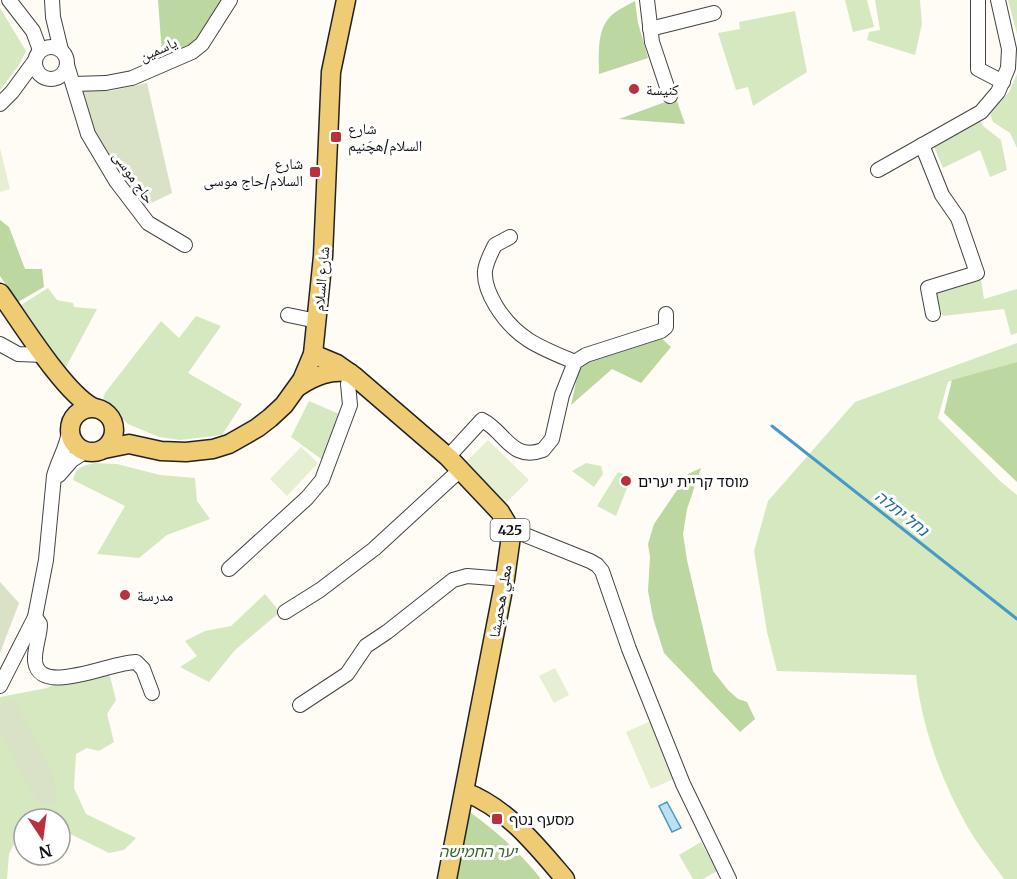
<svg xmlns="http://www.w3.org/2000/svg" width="1017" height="879" font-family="Merriweather,'Noto Naskh Arabic','Noto Sans Hebrew',serif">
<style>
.green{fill:#d6e8c0}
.forest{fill:#bcd7a0}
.cemetery{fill:#d9e1c6}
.pitch{fill:#e6efd1}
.water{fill:#bde1f3;stroke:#4899c5;stroke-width:1.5}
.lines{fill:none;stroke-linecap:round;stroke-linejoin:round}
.stream{stroke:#4899c5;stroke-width:3}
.minor-casing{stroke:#444;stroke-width:16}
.major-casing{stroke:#222;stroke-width:21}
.minor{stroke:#fff;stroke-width:14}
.major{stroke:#efcb74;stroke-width:18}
.poi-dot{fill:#b9313e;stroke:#fff;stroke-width:2}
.labels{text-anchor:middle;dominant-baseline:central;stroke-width:6;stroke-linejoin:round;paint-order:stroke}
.shield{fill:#fff;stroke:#585858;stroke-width:1.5}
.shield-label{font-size:14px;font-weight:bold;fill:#111}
.street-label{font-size:15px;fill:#111;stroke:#fff}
.poi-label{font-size:15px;fill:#111;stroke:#fff;text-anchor:start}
.park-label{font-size:15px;font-style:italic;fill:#356524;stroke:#fff}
.water-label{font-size:16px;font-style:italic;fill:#216c9c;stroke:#fff}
</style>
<rect width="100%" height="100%" fill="#fefcf5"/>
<g class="green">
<polygon points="845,0 867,0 874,27 853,32"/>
<polygon points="875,0 920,0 922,24 915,55 867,40 869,32 880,30"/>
<polygon points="1008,0 1017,0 1017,34"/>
<polygon points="0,8 26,51 19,65 0,90"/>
<polygon points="795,11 807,72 753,106 748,87 736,90 718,33 740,29 739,22"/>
<polygon points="1017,74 1017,148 1010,133 993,122 990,113 1009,92"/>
<polygon points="980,120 983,126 1001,140 1007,170 990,177 980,150 943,168 933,144"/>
<polygon points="981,280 984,299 1017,289 1017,333 1011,335 1004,309 943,316 934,293"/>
<polygon points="48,288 57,300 73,303 74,307 97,309 65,369 21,305"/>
<polygon points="196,316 221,326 188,373 242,404 222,435 180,440 159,437 128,424 103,400 105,393 161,321 179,338"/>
<path d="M1017,343V362L948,382L938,418L1000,481L1017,495V879H1004C992,862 978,845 967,826C941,780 922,727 916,675L777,671L767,632L754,551L768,501L855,402Z"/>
<polygon points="309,401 339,414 324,461 291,437"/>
<path d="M95,463L117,464L160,475L195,478L197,501L210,519L167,535L139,558L97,554L125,506L73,480C76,467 82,466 95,463Z"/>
<polygon points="586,463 601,466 603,474 594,487 572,471"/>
<polygon points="618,472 631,478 616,516 597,506"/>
<polygon points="265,594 280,612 235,650 209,682 180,667 197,656 185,641 205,631 231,626"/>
<polygon points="107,665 116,700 107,714 114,742 99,751 87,748 76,754 74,788 86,814 136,838 124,850 109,853 60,829 60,819 24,819 24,834 18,836 9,854 7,879 0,879 0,697 47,688 70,675"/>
<polygon points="701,842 717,871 703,879 693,879 679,855"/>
</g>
<g class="forest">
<path d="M158,0H224C209,24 196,56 162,54Z"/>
<path d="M635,1L638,23L648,58L599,74C599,53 596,28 613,14C619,9 628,5 635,1Z"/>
<polygon points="676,98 685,124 619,119"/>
<polygon points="0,220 9,227 25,269 42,269 44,287 18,302 0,276"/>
<polygon points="660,337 671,347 641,383 612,369 571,405 579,369 583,362"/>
<polygon points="1017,362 1017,482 944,413 952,380"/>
<polygon points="701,468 687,509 683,534 687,560 713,671 728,690 738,699 747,702 755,719 740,732 664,653 653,618 648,591 650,557 648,544 654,524 688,474"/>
<path d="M467,810C495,830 520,852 541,879H446Z"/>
</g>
<g class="cemetery">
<polygon points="147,83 172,193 143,207 103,150 94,133 83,91 111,91"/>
<polygon points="0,582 19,603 0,653"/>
<polygon points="13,698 48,765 54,779 56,802 52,805 36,801 0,730 0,704"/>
</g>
<g class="pitch">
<polygon points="0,148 10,189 0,192"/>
<polygon points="488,440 529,480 504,505 463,465"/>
<polygon points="301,447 318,463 287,496 270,479"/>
<polygon points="555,668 569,695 554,703 539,676"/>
<polygon points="651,721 676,778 651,789 626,732"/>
</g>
<polygon class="water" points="667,802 681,828 672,832 659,806"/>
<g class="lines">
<polyline class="stream" points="772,426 1017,619"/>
<defs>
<g id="minor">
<polyline points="9,0 33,31 40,50"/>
<polyline points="52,0 53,17 61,50"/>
<polyline points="647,0 652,42 670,96"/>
<polyline points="978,0 978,69 1003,82"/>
<polyline points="650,29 714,13"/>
<circle cx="51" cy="63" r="16"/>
<polyline points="67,65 88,134 116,181 148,223 185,245"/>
<polyline points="73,84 106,83 132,78 192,52 202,44 230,0"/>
<polyline points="0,104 12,92 34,62"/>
<polyline points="922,145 942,195 958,218 977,273 928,288 933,314"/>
<polyline points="878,170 981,112 998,92 1008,68 1009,49 998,0"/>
<path d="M510,237L495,245C491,253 486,262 485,271C484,283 490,296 496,306C516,339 541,348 575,362"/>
<polyline points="288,315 317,321"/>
<polyline points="0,344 18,354 44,355"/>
<path d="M448,457L482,420C505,431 511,462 543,450L552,439L562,395L575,362L586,355L661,331L666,327V314"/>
<polyline points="59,475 72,460 86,451"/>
<polyline points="510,529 590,561 597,565 602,571 629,649 683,784 729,879"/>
<polyline points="229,569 307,498 322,480 350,405 348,384 352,374"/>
<polyline points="285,612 320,590 374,549 460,470"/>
<path d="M35,617L40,624C40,636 34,649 35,661C39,698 113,661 136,662L143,669L152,693"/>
<path d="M0,686L35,617L46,560L54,476C58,460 67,448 69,431"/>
<polyline points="300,705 347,674 366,646 387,632 453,580 467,576 505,579"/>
</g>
<g id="major">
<path d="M0,293C21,322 63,391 92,407"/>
<polyline points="313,354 337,364 354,376 448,457 500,512 506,522 511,536 505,579 447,879"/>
<path d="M299,386C315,376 331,369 350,373"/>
<circle cx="92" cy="430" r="22"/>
<polyline points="104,449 129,444 161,451 186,452 213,449 229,444 257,428 270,418 284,405 302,380 313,354 323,256 331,72 346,0"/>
<path d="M465,792C507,808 536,845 565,879"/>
</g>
</defs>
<use href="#minor" class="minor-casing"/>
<use href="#major" class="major-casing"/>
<use href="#minor" class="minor"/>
<use href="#major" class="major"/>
</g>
<g class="poi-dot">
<circle cx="634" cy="89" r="6"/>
<rect x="330" y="131" width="12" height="12" rx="3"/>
<rect x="309" y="166" width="12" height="12" rx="3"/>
<circle cx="626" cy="481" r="6"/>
<circle cx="125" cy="595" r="6"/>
<rect x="491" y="813" width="12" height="12" rx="3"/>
</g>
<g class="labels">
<rect class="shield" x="490.5" y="519" width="39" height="22" rx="4.5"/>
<g class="shield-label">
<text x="510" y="530">425</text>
</g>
<g class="street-label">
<text transform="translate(158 49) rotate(-24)">ياسمين</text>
<text transform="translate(134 177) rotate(55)">حاج موسى</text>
<text transform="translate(321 279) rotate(-85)">شارع السلام</text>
<text transform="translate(500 601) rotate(-80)">معلي هحميشا</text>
</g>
<g class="poi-label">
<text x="646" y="89">كنيسة</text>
<text x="348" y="128">شارع<tspan x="348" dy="17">السلام/هچَنيم</tspan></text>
<text x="303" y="163" text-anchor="end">شارع<tspan x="303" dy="17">السلام/حاج موسى</tspan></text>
<text x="638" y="481">מוסד קריית יערים</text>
<text x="137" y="595">مدرسة</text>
<text x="509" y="819">מסעף נטף</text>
</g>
<g class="park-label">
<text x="478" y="851">יער החמישה</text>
</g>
<g class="water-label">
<text transform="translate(902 513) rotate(38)">נחל יתלה</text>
</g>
</g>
<g transform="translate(42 837) rotate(167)"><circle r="28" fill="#ffffff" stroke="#a0a0a0" stroke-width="1.5"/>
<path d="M0-4.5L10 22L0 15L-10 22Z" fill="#b9313e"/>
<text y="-9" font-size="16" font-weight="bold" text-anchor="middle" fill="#111111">N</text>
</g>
</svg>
